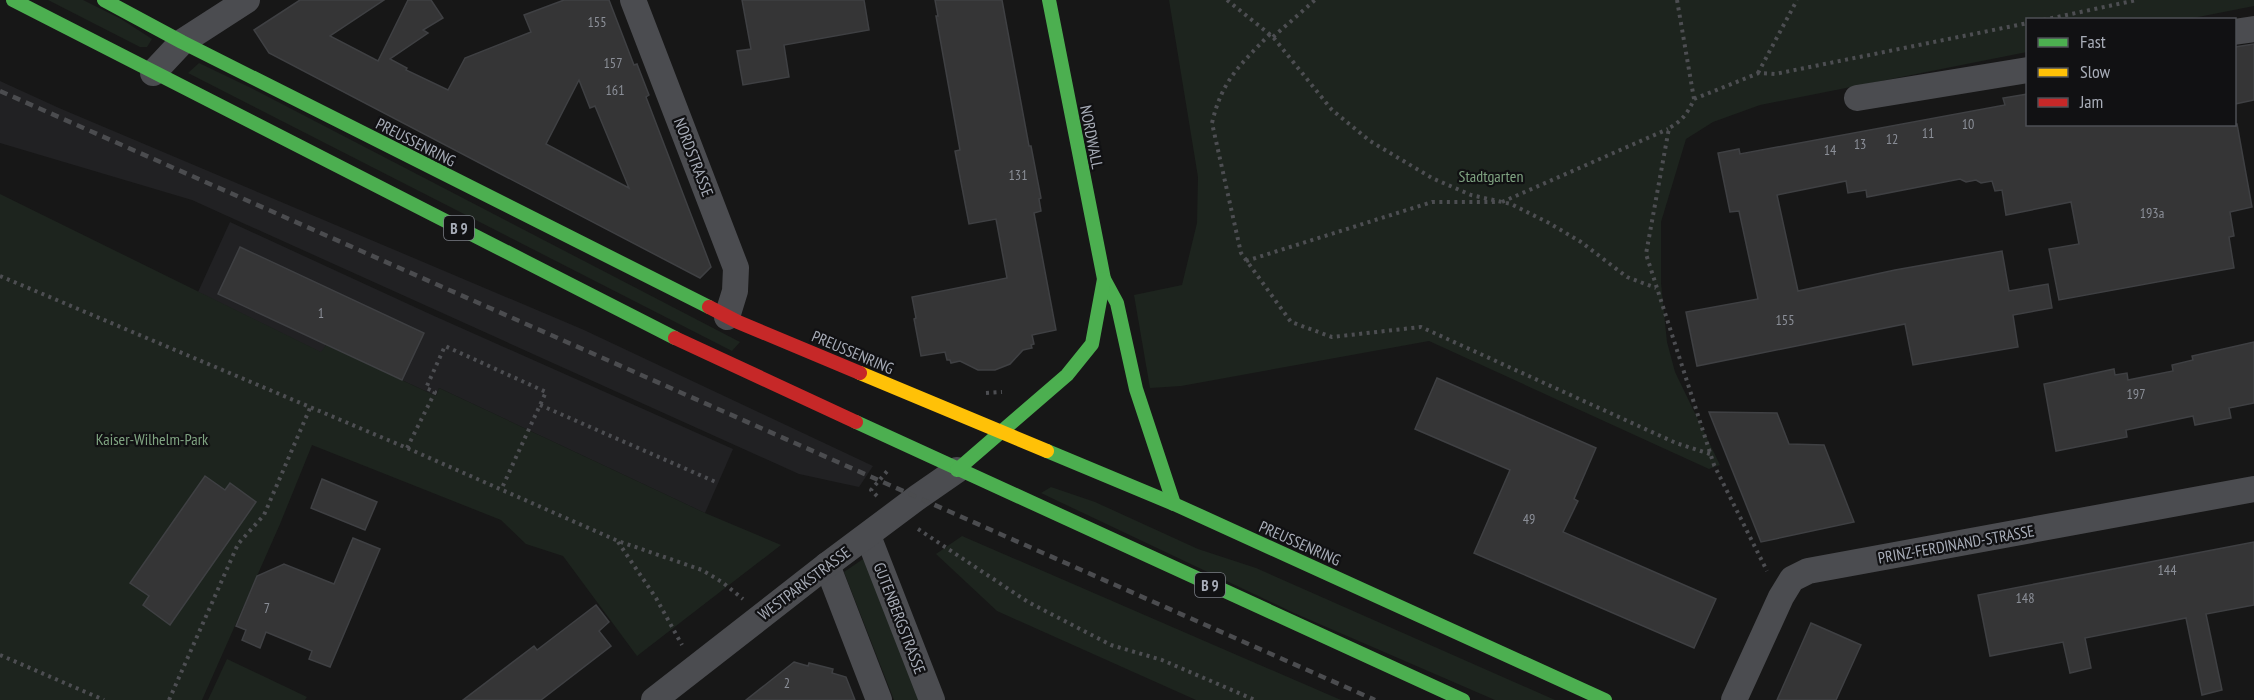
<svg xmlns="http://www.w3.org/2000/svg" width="2254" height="700" font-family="'PT Sans Narrow',sans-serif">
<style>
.built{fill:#212123}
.green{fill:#1d241e}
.building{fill:#353536;stroke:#3f4043;stroke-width:1.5;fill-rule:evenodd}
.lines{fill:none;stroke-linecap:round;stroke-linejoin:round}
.path{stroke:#4d4e52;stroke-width:4;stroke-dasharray:3 4.5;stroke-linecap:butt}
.street{stroke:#4b4c50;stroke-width:26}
.fast{stroke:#4caf50;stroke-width:14}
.slow{stroke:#ffc107;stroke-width:14}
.jam{stroke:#c62828;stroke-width:14}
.rail{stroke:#4b4c4f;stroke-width:4.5;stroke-dasharray:8 6;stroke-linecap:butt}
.labels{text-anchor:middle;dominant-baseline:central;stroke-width:4.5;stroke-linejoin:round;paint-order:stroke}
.number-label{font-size:14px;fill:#8b8f98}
.shield{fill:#111113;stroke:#7b7e86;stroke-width:1.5}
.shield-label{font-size:15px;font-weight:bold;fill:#a8adb8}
.street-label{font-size:16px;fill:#a8adb8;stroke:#111113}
.park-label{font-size:16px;fill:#7fa381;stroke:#111113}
</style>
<rect width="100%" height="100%" fill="#171717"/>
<g class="built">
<polygon points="0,81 59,108 584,330 873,466 859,487 799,474 192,200 0,143"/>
<polygon points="230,222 432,315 733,449 705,513 439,388 436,396 326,345 322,353 198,292"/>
</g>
<g class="green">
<polygon points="48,0 83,0 121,19 152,39 147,47 140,47"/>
<polygon points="1169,0 2254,0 2254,6 2188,19 2028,20 2027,52 1760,105 1713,122 1686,139 1661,222 1661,283 1667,342 1675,372 1720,465 1709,469 1429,341 1181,386 1150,388 1134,295 1182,285 1197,223 1198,177"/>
<polygon points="199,63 251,88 740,342 732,351 188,73"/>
<polygon points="0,194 321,352 326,345 436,396 439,388 705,513 781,545 637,656 563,556 526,544 501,520 312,445 280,524 202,700 0,700"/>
<polygon points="1051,487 1095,502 1198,549 1256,568 1555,700 1495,700 1294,613 1041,493"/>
<polygon points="962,536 1341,700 1196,700 997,611 936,554"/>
<polygon points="869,555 925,700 894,700 844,572"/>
<polygon points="227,659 307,697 305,700 208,700"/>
</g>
<g class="building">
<path d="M300,0H384L330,36L378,61L408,0H431L443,18L423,30L428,33L390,59L407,68L406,70L448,90L465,58L531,32L524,15L564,0H609L634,65L637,64L649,95L646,97L711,267L700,278L269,53L254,30ZM579,80L590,108L595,106L629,188L546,144Z"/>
<polygon points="742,0 864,0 869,30 784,45 789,77 743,85 737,51 751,49"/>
<polygon points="935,0 1002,0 1029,146 1031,146 1041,198 1039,199 1041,211 1034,213 1056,330 1032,335 1034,344 1031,345 1032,348 1023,350 1010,364 995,370 978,370 960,361 951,363 950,360 947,360 945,352 921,356 914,319 916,318 912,297 1007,278 996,219 969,224 955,151 960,150 936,16 938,16"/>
<polygon points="2254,44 2254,100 2235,104 2235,47"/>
<polygon points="2028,94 2028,124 2237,124 2252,207 2230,212 2234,236 2229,237 2234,268 2059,300 2049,249 2079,244 2071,202 2006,215 2002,190 1995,191 1992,181 1981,183 1976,180 1966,182 1960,179 1867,197 1866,190 1848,193 1846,181 1777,195 1798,291 1895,270 2002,251 2009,291 2048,284 2052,308 2013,315 2018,347 1913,365 1905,324 1697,366 1686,312 1758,299 1739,211 1730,212 1718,153 1739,149 1740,154 2005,105 2003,98"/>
<polygon points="240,247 424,333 402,380 218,294"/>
<polygon points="2254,342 2254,403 2229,408 2231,418 2195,425 2193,416 2126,430 2127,437 2056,451 2044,384 2114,369 2115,375 2127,373 2128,380 2173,371 2172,365 2193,360 2192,356"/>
<polygon points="1437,378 1596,448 1574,499 1578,501 1563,532 1716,599 1694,648 1474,553 1510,470 1415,429"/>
<polygon points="1709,412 1777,413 1789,444 1824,445 1854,522 1761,542"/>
<polygon points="205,476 225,490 230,483 256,502 170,625 143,605 149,596 130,583"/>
<polygon points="322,479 377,502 365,530 311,508"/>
<polygon points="353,538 380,549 330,667 309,659 312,651 266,632 260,648 242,640 246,630 236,626 257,576 284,564 334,584"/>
<polygon points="2254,542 2254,605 2206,614 2222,690 2202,695 2186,618 2085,638 2091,668 2070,673 2063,642 1990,656 1978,595"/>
<polygon points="596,605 609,622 599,631 611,646 541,700 463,700 534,646 537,650"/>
<polygon points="1811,623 1861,645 1836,700 1777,700"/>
<polygon points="794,662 808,666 809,663 833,669 832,673 846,677 855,700 746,700"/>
</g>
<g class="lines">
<g class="path">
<polyline points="1227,0 1273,37 1332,110 1370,141 1432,178 1471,195 1511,204 1549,223 1581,242 1627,277 1656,288"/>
<path d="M1677,0L1694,99C1688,113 1682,121 1669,128L1646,254L1714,465L1767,571"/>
<polyline points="2043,20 2137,0"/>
<path d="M1270,34C1240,65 1222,80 1212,123L1241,253L1291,322L1332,337L1421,327L1676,443L1710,454"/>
<polyline points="1273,37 1315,0"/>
<polyline points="1758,73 1797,0"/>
<polyline points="1694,99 1759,73 1775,74 2028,23"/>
<polyline points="1502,202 1668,129"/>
<polyline points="1246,261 1432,202 1495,202"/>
<polyline points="0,276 407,448 618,541 702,570 722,582 743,599"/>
<polyline points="986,393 1002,392"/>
<polyline points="540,405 718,483"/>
<polyline points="407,448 435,392 426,388 445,346 546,392 501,490"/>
<polyline points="877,496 871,490 889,469"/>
<polyline points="918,529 1028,602 1111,645 1162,660 1255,700"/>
<polyline points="618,542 656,598 682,645"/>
<polyline points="0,655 104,700"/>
<polyline points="169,700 238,544 264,515 310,408"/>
</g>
<g class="street">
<polyline points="633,0 736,268 735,291 727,317"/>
<polyline points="2234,32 2254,29"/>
<polyline points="153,73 182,42 247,0"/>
<polyline points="1857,98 2028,70"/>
<polyline points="868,536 932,700"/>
<polyline points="827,565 879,700"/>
<polyline points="654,700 827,565 918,497 957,470"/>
<polyline points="1734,700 1781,597 1792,579 1808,571 2254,489"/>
</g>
<g class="fast">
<polyline points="13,0 675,338"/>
<polyline points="104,0 182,42 709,307"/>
<polyline points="1049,0 1104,279 1117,303 1136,389 1174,504"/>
<polyline points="856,422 1463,700"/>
<polyline points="1047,451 1174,504 1605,700"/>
<polyline points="957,470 1067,375 1092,344 1104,279"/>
</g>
<polyline class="slow" points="860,373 1047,451"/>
<g class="jam">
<polyline points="709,307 738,322 860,373"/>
<polyline points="675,338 856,422"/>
</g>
<polyline class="rail" points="0,91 1375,700"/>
</g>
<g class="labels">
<g class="number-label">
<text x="597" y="22">155</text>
<text x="613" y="63">157</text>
<text x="615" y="90">161</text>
<text x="1968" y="124">10</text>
<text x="1928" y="133">11</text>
<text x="1892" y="139">12</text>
<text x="1860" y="144">13</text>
<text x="1830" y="150">14</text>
<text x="1018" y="175">131</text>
<text x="2152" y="213">193a</text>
<text x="321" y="313">1</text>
<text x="1785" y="320">155</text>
<text x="2136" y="394">197</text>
<text x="1529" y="519">49</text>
<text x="2167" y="570">144</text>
<text x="2025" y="598">148</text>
<text x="267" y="608">7</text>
<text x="787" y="683">2</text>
</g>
<g class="shield">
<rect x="444" y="216" width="30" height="24" rx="4.5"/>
<rect x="1195" y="573" width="30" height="24" rx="4.5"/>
</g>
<g class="shield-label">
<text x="459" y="228">B 9</text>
<text x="1210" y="585">B 9</text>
</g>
<g class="street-label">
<text transform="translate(1092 137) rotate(79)">NORDWALL</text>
<text transform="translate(416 142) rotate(27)">PREUSSENRING</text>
<text transform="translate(694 157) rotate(69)">NORDSTRASSE</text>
<text transform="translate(853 352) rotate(23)">PREUSSENRING</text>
<text transform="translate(1300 543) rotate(24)">PREUSSENRING</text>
<text transform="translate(1956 544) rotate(-10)">PRINZ-FERDINAND-STRASSE</text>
<text transform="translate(804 583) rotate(-37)">WESTPARKSTRASSE</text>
<text transform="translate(900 618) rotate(69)">GUTENBERGSTRASSE</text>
</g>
<g class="park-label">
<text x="1491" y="176">Stadtgarten</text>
<text x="152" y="439">Kaiser-Wilhelm-Park</text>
</g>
</g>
<rect x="2026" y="18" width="210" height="108" fill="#111113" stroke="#4d4f55" stroke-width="1.5"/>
<rect x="2038" y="38" width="30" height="9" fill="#4caf50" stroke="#4d4f55" stroke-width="1.5"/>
<text x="2080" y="48" font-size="18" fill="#a8adb8">Fast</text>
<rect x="2038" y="68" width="30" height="9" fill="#ffc107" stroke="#4d4f55" stroke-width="1.5"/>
<text x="2080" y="78" font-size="18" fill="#a8adb8">Slow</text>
<rect x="2038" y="98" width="30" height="9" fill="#c62828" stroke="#4d4f55" stroke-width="1.5"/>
<text x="2080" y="108" font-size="18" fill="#a8adb8">Jam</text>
</svg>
